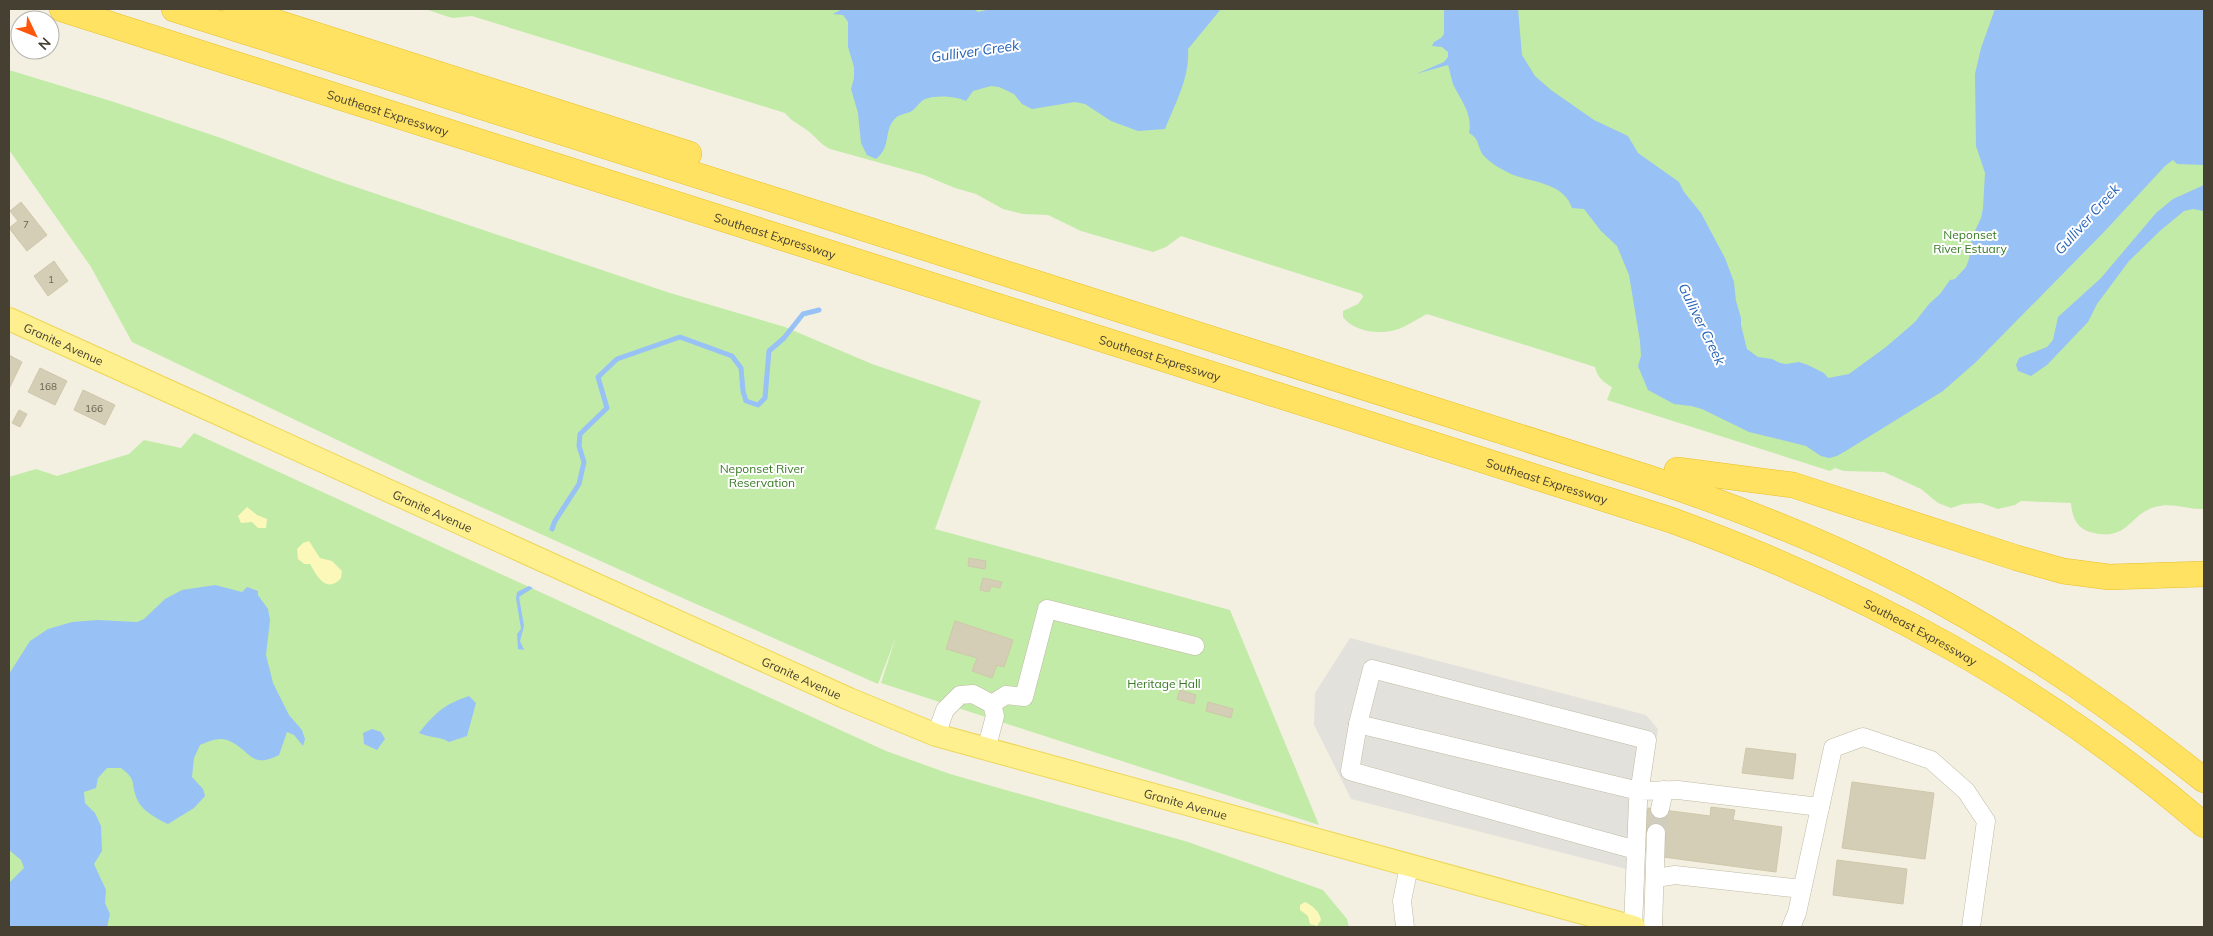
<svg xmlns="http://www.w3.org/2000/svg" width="2213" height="936" font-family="Mulish,sans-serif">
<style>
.green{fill:#c2eba7}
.sand{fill:#fbf8ba}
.parking{fill:#e3e1db}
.water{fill:#98c1f6}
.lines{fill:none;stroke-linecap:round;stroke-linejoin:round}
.stream{stroke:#98c1f6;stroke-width:5}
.building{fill:#d5ceb7;stroke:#d0c7aa}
.minor-tunnel{stroke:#d0cdbf;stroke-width:18;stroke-dasharray:18 9;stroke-linecap:butt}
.minor-casing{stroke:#bfbaa4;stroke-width:19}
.major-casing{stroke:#edd656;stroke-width:24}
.highway-casing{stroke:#e9bf26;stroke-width:26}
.minor{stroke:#fff;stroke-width:18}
.major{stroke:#fff08f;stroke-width:22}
.highway{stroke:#ffe261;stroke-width:25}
.labels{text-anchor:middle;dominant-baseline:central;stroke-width:4;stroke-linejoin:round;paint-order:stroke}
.number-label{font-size:10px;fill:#696453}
.street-label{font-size:12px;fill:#454032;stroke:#fff}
.park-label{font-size:12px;fill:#367a22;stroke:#fff}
.water-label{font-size:14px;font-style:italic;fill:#2463b8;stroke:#fff}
</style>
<rect width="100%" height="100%" fill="#f3f0e2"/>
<g class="green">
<path d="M425,9H2204V509C2187,510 2173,502 2155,507C2129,514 2128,543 2090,532C2076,528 2072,516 2071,503L2021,501L2015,505L1998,509L1981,503L1963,504L1951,508L1938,503L1921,489L1884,472L1844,471L1835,468L1830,471L1607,400L1612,387C1604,383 1597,377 1595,367L1427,314C1417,319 1406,327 1395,330C1378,335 1353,331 1343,317V311L1358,304L1363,297L1362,294L1181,236L1166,247L1153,252L1081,231L1048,215L1023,214L1003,209L976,194L955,188L924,175L830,149C820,144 816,137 808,131C799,124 792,122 785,113L472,16L452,18Z"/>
<polygon points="9,70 114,102 221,138 332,179 670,293 785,327 872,364 981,401 935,529 1230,610 1319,825 881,683 896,637 878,684 687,600 419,479 132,342 91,267 9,150"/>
<polygon points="194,433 886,751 950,774 1188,842 1323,890 1347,919 1349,927 9,927 9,477 36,469 57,476 129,454 144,440 181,448"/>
</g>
<g class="sand">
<polygon points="247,507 257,515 267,519 266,528 258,528 252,522 241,523 238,516"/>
<path d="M309,541L320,558L332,561L342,571L341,578C326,595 316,574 310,564H304L298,559L297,549L303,543Z"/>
<path d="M1305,902C1312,905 1320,912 1321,920L1317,926L1310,924L1308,916L1300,910V905Z"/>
</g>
<polygon class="parking" points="1350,638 1646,715 1658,729 1638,872 1351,799 1314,725 1315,693"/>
<g class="water">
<path d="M842,9H974L978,12L991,9H1221L1188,49C1190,77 1175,104 1165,129L1138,131L1111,121L1085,104L1075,102L1032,109L1022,104L1014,94L999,87L991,86L973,91L966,101C955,96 937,95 925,99C919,102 916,109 910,112C904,114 897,115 893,121C884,133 891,147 876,159L867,155L861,143L858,113L851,89L854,78V67L848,47V22L843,15L833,14Z"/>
<path d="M1444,9H1518L1522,55L1535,76L1551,90L1594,120L1628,136L1638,153L1679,182L1684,192L1701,213L1725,258L1734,282L1736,301L1741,318V325L1747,349L1758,357L1772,359L1780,363L1786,364L1799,362L1808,365L1824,373L1828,378L1849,374L1886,347L1915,322L1929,304L1940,294L1950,280L1955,279L1966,267L1969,259L1972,237L1981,218L1983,208L1985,173L1976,146L1975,74L1981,48L1995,9H2204V165L2177,164L2173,160L2165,166L2104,232L1976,362L1943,391L1849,449L1837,456L1829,458L1821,456L1806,446L1749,432L1702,409L1691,406L1674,404L1648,390L1638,366L1641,356L1640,341L1629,275L1617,246L1601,231L1584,209L1572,208C1563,181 1529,183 1509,173C1501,169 1489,162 1483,155C1477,146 1480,139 1469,133C1473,114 1461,101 1453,84C1451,78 1450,71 1448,65L1416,74L1444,62L1448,57V52L1442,47L1432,46L1434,42L1441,38L1444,34Z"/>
<polygon points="2204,185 2204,211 2193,209 2184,211 2161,230 2129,261 2097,304 2088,322 2047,365 2031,376 2018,371 2016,365 2019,358 2047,347 2053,340 2058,317 2101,278 2156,213 2173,199"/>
<path d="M215,585L242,592L247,587L258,591V595L268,609L270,620L266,655L273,683L289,715L302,730L305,739L303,746L294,735L287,732L279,755C249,770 251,749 227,740C218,737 208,742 200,745L194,758L192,777L203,789L205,796L194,808L168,824C157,819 141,810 137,799C130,782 138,781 121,768H107L98,778L96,788L84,792L85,803L95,813L101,826L102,851L94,864L106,890L105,903L110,914L107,927H9V883L24,868L21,860L9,850V674L30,641L48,629L72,622L98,620L137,622L144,619L165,599L182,590Z"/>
<polygon points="529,586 533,588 519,597 524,626 520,641 524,650 518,649 517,634 521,629 516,598 517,592"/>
<path d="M469,696L476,703L467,736L449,742C439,736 430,738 419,733C436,712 443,705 469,696Z"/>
<polygon points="372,729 381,732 385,739 377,750 364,744 363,733"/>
</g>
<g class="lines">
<polyline class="stream" points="552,529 555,521 579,484 584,462 579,446 580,434 607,408 598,377 617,359 680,337 732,356 741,368 743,391 746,401 758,405 765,398 769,351 784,338 803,314 819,310"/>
</g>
<g class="building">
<polygon points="21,202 47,235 27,251 9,228 18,221 10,211"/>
<polygon points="54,261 68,281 48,296 34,276"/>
<polygon points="9,355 22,362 9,389"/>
<polygon points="40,368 67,381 55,405 28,392"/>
<polygon points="83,390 115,405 105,425 74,410"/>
<polygon points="19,410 27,414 20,427 12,423"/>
<polygon points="969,558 986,561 985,569 968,566"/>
<polygon points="983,578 1002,582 1000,588 991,586 989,592 980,590"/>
<polygon points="955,621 1013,640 1004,667 997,665 992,678 972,671 977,658 946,649"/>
<polygon points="1180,690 1196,695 1194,704 1177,699"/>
<polygon points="1208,702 1233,709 1231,718 1206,711"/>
<polygon points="1746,748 1796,754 1793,779 1742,773"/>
<polygon points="1852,782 1934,793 1925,859 1842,848"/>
<polygon points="1711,807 1735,810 1733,820 1782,827 1776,872 1663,857 1666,835 1645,832 1648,808 1710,816"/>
<polygon points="1837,860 1907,869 1903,904 1833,895"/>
</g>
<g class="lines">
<polyline class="minor-tunnel" points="1656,833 1660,809"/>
<defs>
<g id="minor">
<polyline points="992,704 1006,695 1024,697 1047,609 1195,646"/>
<polyline points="1358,724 1350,771 1636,850"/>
<polyline points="936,735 945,710 960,695 973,694 992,704 995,716 986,750"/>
<polyline points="1660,809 1664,790"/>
<polyline points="1656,878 1675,875 1802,889"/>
<polyline points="1405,927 1402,901 1409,866"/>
<polyline points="1633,927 1638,801 1647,740 1372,669 1358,724 1639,791 1678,790 1820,807"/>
<polyline points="1653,927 1656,833"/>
<polyline points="1791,927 1797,913 1833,748 1863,737 1931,760 1966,791 1986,821 1971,927"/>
</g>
<g id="major">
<path id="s1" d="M9,319L849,699L936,735L1634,927"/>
</g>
<g id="highway">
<path id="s2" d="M62,9L1671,520C1871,593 2042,686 2204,825"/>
<path d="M174,9L1649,478C1751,512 1851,552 1945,604C2037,655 2122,715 2204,780"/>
<polyline points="235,9 689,154"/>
<polyline points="1677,470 1793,485 2017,558 2063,571 2109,577 2204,574"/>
</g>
</defs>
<use href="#minor" class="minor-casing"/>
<use href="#major" class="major-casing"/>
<use href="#highway" class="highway-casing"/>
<use href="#minor" class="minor"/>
<use href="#major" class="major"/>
<use href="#highway" class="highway"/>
</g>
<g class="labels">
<g class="number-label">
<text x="26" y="224">7</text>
<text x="51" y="279">1</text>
<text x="48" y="386">168</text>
<text x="94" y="408">166</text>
</g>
<g class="street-label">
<text stroke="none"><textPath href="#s2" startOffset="342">Southeast Expressway</textPath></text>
<text stroke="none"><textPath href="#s2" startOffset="748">Southeast Expressway</textPath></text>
<text stroke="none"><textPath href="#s1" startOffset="60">Granite Avenue</textPath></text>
<text stroke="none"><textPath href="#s2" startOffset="1152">Southeast Expressway</textPath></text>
<text stroke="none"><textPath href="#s2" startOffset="1558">Southeast Expressway</textPath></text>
<text stroke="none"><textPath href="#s1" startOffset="465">Granite Avenue</textPath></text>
<text stroke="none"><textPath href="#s2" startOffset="1962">Southeast Expressway</textPath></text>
<text stroke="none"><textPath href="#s1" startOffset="870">Granite Avenue</textPath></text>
<text stroke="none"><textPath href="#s1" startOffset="1275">Granite Avenue</textPath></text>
</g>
<g class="park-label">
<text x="1970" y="234">Neponset<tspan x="1970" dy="14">River Estuary</tspan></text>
<text x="762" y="468">Neponset River<tspan x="762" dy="14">Reservation</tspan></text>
<text x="1164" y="683">Heritage Hall</text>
</g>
<g class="water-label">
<text transform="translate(975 51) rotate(-8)">Gulliver Creek</text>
<text transform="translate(2087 219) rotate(-48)">Gulliver Creek</text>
<text transform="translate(1702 324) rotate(64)">Gulliver Creek</text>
</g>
</g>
<rect width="2213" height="936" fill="none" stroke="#454032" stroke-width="20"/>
<g transform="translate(35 35) rotate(133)"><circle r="24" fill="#ffffff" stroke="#b5b3ad"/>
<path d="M0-4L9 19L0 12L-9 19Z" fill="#ff560d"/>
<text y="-8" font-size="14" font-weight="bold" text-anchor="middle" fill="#454032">N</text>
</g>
</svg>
